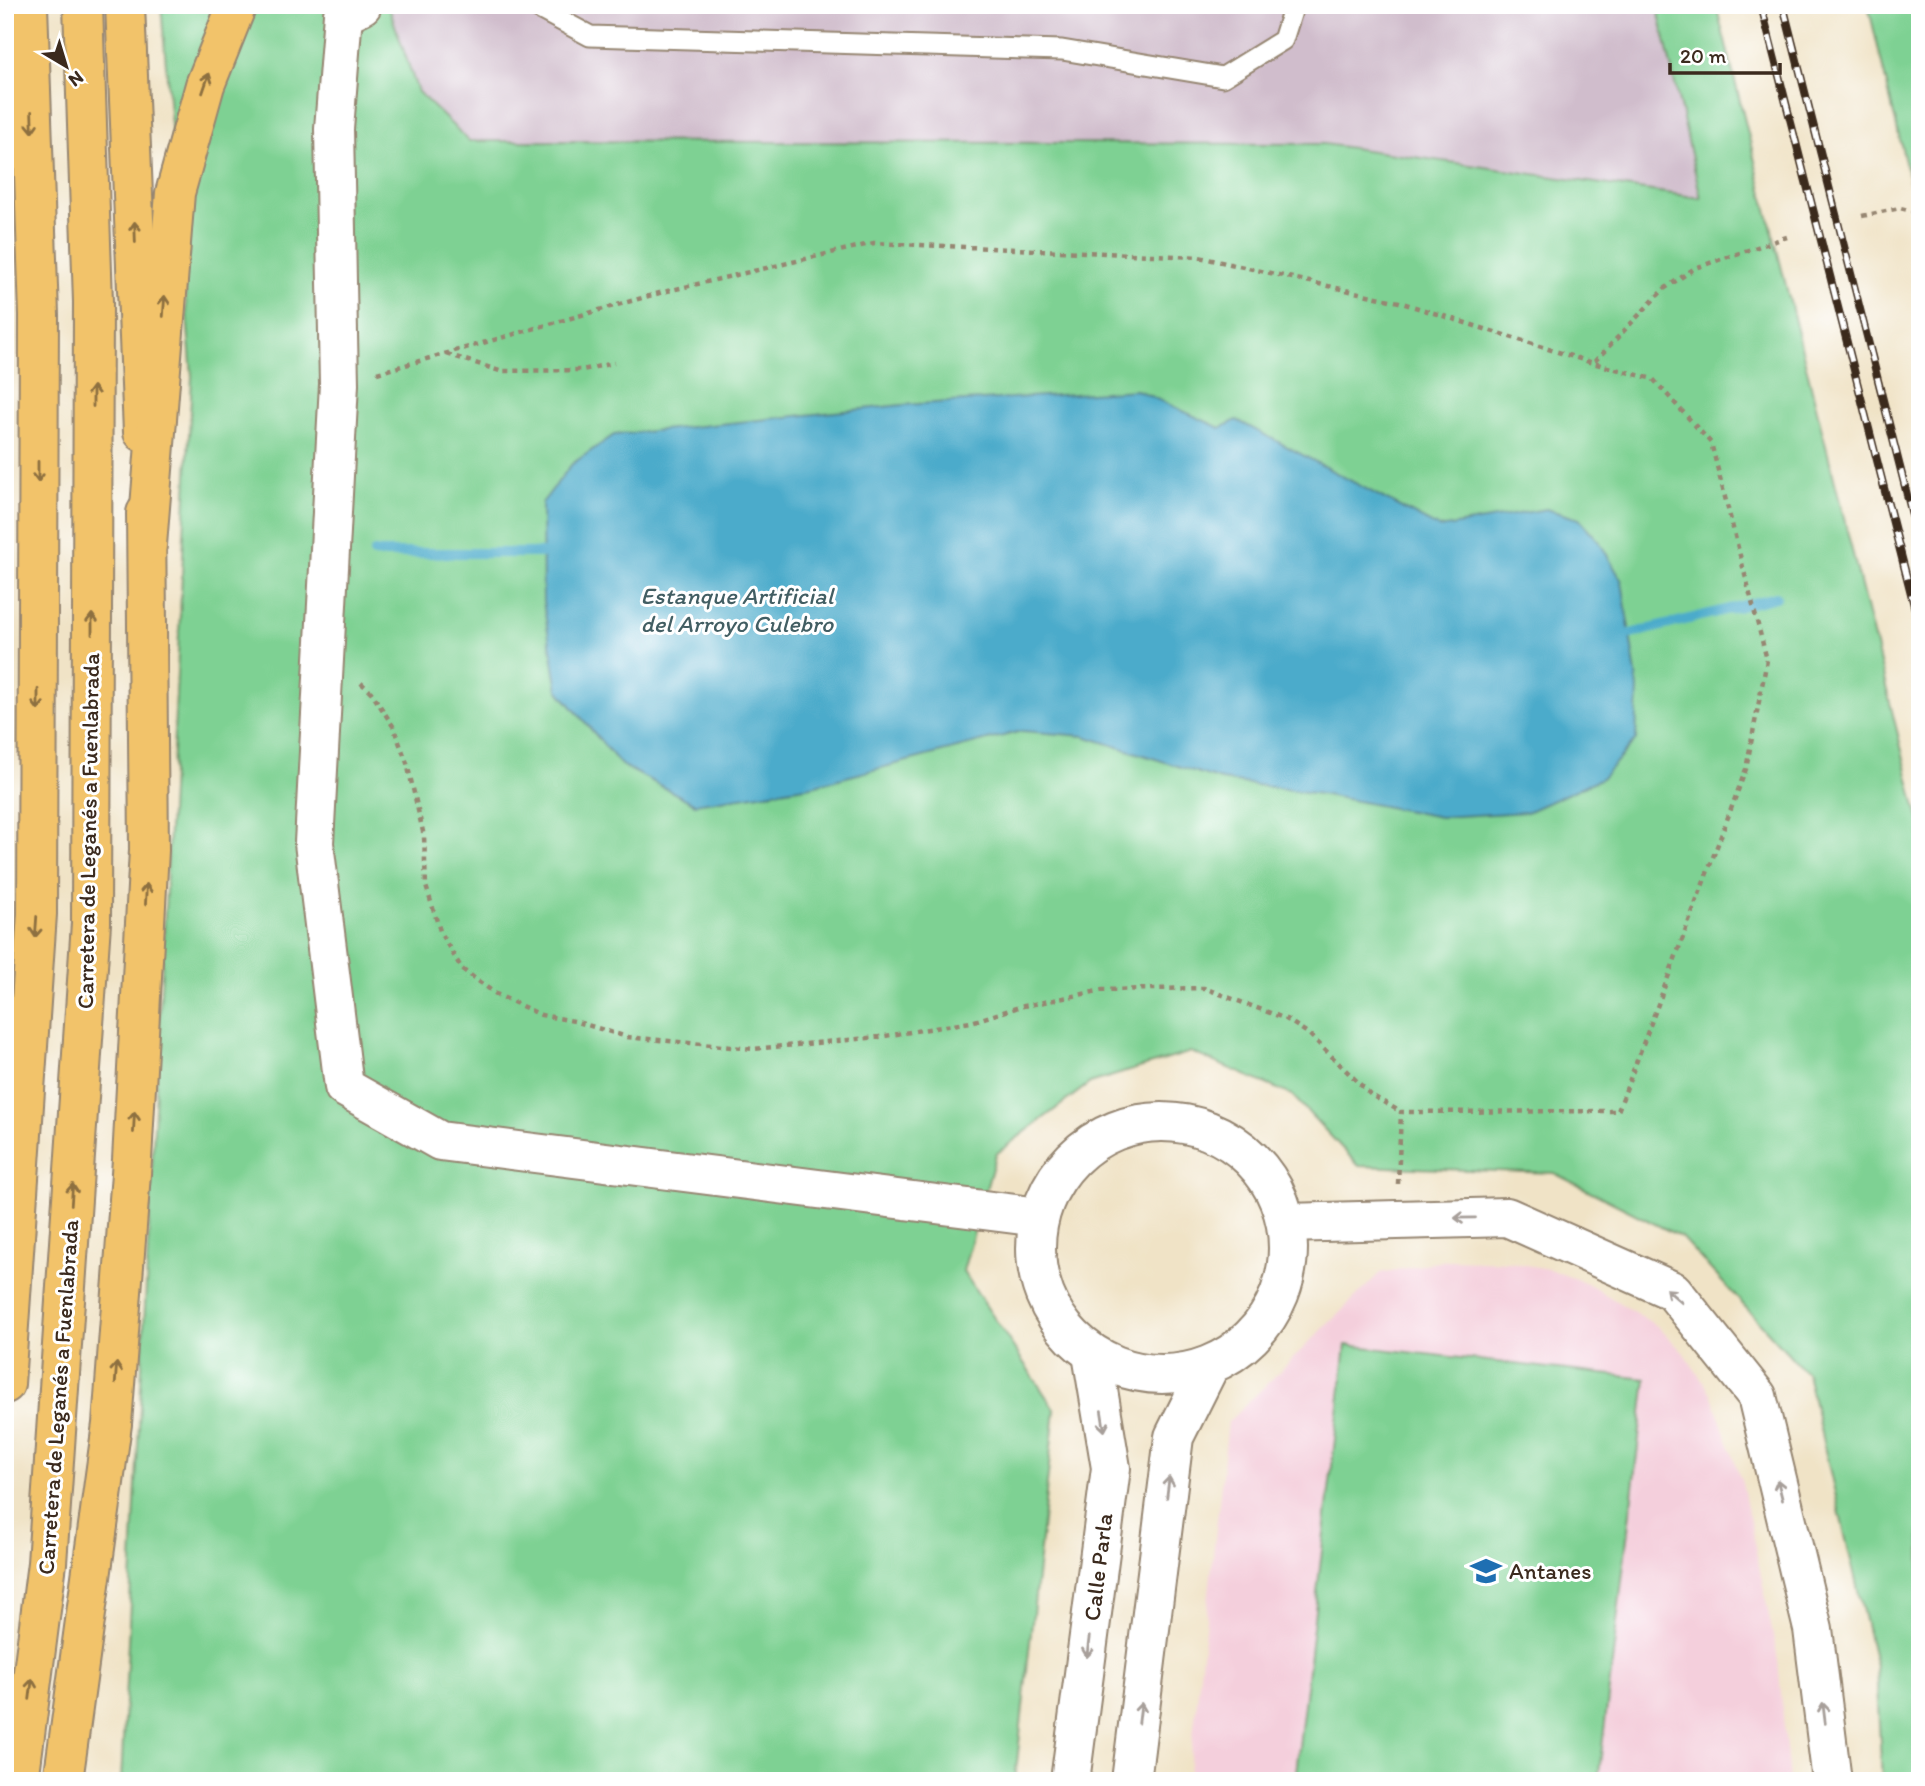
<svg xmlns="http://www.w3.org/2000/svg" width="1925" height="1786" font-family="Itim,sans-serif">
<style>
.built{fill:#f4cfdc}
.industrial{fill:#d0bdcc}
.green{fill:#7ed193;stroke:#5c7e58;stroke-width:2}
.water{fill:#4cabcb;stroke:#446a74;stroke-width:2}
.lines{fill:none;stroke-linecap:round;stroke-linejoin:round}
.stream{stroke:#4cabcb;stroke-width:10}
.service-casing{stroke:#968672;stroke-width:23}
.minor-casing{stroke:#968672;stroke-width:42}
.trunk-casing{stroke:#968672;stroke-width:42}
.motorway-casing{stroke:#968672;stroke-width:42}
.path{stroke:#968672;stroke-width:4.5;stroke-dasharray:5 5;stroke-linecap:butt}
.service{stroke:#fff;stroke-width:19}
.minor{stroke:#fff;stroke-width:38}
.trunk{stroke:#f2c36a;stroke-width:38}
.motorway{stroke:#f2c36a;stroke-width:38}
.rail-casing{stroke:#3b2a1e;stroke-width:8}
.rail{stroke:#fff;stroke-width:5;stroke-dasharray:16;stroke-linecap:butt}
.oneway{stroke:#8d6f40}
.oneway2{stroke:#a79f9a}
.labels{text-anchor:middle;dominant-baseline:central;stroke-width:6;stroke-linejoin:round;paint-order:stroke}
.street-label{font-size:23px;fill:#3b2a1e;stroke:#fff}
.poi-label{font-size:23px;fill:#3b2a1e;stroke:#fff;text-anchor:start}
.water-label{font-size:24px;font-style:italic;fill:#425e63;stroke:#fff}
</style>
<rect width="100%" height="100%" fill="#fff"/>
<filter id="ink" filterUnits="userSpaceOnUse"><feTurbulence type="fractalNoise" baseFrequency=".0143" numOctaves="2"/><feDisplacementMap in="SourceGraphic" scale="14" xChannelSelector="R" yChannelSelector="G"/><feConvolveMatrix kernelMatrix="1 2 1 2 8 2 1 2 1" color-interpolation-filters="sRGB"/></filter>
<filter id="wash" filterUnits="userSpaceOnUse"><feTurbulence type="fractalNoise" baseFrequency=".00686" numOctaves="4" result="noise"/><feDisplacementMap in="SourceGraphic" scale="28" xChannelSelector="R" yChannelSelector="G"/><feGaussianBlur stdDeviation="1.57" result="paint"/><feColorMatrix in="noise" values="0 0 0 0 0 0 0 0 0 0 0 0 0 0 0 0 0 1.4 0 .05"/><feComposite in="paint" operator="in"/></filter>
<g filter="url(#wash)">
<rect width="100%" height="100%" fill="#f0e3c6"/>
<polygon class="built" points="1448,1260 1510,1262 1548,1269 1587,1283 1657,1326 1683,1352 1711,1393 1742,1482 1778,1660 1789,1781 1188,1781 1228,1422 1380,1273"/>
<polygon class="industrial" points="388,5 1657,5 1701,198 1324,144 469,141 418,92"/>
<g class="green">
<polygon points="161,5 388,5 418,92 469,141 1324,144 1701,198 1657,5 1716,5 1920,823 1920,1781 1882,1781 1876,1667 1807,1374 1681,1237 1554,1173 1359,1166 1292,1095 1191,1052 1090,1083 996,1154 963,1271 1055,1410 1015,1781 121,1781 192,376"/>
<polygon points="1868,5 1920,5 1920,225"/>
<polygon points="1346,1345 1646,1379 1598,1781 1295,1781"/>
</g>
<polygon class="water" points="1137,390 1220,428 1237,420 1439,528 1546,509 1579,519 1599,541 1622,581 1638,688 1636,740 1602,778 1527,812 1440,817 1320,794 1221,780 1084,736 1022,731 812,786 695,804 621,765 558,690 543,602 542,503 572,464 614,435 902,405"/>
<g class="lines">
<g class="stream">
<polyline points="374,553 553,553"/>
<polyline points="1616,635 1630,634 1776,597"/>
</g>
</g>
</g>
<g filter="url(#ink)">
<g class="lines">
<defs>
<polyline id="service" points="532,5 590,36 1062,50 1223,77 1283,40 1294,5"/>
<g id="minor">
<polyline points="362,5 343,14 334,129 339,384 314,843 344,1087 440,1141 1039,1217"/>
<circle cx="1162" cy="1248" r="126"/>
<polyline points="1287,1223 1507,1217 1673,1291 1757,1396 1813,1629 1832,1781"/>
<polyline points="1070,1781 1111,1468 1092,1354"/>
<polyline points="1131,1781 1174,1437 1210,1365"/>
</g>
<g id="trunk">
<polyline points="125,5 143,432"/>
<polyline points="5,1384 37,914 39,315 28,5"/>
<polyline points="19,1781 47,1563 91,923 93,302 83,5"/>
<polyline points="63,1781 112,1424 132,1160 149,850 146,513"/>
</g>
<polyline id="motorway" points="147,545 175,193 205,85 237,5"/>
</defs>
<use href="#service" class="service-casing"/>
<use href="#minor" class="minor-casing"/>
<use href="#trunk" class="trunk-casing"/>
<use href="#motorway" class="motorway-casing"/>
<g class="path">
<polyline points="1862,216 1900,208 1920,213"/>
<polyline points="447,354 500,371 582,370 614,363"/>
<polyline points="377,373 663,292 874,243 1199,257 1399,302 1593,363 1664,289 1695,268 1787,237"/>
<polyline points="361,683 371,692 393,726 407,763 424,836 426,886 441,934 462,969 496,994 541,1015 574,1021 627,1037 753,1049 879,1037 971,1022 1019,1007 1103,990 1204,988 1286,1019 1309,1034 1371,1095 1401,1112"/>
<polyline points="1398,1184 1401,1112 1618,1111 1746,769 1767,660 1711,443 1653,379 1593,363"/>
</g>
<use href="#service" class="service"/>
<use href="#minor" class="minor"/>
<use href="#trunk" class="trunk"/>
<use href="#motorway" class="motorway"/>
<defs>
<g id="rail">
<polyline points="1761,5 1920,629"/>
<polyline points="1783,5 1920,546"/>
</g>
</defs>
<use href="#rail" class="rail-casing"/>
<use href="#rail" class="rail"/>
</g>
<defs><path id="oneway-shaft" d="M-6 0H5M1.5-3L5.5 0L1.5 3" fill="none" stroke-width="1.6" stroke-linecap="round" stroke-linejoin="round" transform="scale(1.75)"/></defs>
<g class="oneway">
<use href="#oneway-shaft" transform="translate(206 83) rotate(-71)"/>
<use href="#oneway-shaft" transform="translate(32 122) rotate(88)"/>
<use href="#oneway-shaft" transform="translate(135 232) rotate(-92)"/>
<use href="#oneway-shaft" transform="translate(164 306) rotate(-86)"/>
<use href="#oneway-shaft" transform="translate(93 396) rotate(-90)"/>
<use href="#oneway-shaft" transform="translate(38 472) rotate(90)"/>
<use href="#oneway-shaft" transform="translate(92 624) rotate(-90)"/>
<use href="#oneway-shaft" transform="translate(38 700) rotate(90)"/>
<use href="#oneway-shaft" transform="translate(146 894) rotate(-87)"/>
<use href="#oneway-shaft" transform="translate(36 927) rotate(94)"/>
<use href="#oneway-shaft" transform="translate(134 1122) rotate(-87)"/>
<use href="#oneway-shaft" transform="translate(72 1194) rotate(-86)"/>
<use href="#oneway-shaft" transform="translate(116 1373) rotate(-86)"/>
<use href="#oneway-shaft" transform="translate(31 1689) rotate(-83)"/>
</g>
<g class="oneway2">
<use href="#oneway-shaft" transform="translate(1465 1218) rotate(179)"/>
<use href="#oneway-shaft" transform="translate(1674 1296) rotate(-139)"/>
<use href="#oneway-shaft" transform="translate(1103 1421) rotate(81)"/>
<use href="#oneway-shaft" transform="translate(1168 1487) rotate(-83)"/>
<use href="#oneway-shaft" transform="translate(1780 1490) rotate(-104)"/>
<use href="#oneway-shaft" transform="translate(1088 1647) rotate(97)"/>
<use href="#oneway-shaft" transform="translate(1140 1713) rotate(-83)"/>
<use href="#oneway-shaft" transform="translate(1824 1713) rotate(-97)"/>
</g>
</g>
<defs>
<symbol id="school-bare" viewBox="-9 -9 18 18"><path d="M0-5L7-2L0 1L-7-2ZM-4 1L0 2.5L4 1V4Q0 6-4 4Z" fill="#1f6fb2" stroke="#fff" stroke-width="2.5" paint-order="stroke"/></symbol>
</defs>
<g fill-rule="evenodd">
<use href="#school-bare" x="1464" y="1549" width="44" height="44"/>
</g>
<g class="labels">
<g class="street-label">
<text transform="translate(88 831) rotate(-89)">Carretera de Leganés a Fuenlabrada</text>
<text transform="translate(58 1397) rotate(-86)">Carretera de Leganés a Fuenlabrada</text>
<text transform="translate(1098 1567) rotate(-83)">Calle Parla</text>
</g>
<g class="poi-label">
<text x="1509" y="1571">Antanes</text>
</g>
<g class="water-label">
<text x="737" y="595">Estanque Artificial<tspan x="737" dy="28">del Arroyo Culebro</tspan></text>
</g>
</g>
<rect width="1925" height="1786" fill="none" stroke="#fff" stroke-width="28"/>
<g transform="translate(66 66) rotate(142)" stroke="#ffffff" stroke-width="5" paint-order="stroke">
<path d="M0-5L12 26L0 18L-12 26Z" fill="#3b2a1e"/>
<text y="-10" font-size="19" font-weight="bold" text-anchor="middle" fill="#3b2a1e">N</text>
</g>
<path d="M1670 63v10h110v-10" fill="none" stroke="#3b2a1e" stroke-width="3.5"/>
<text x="1680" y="63" font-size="21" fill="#3b2a1e" stroke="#ffffff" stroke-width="5" paint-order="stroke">20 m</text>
</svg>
